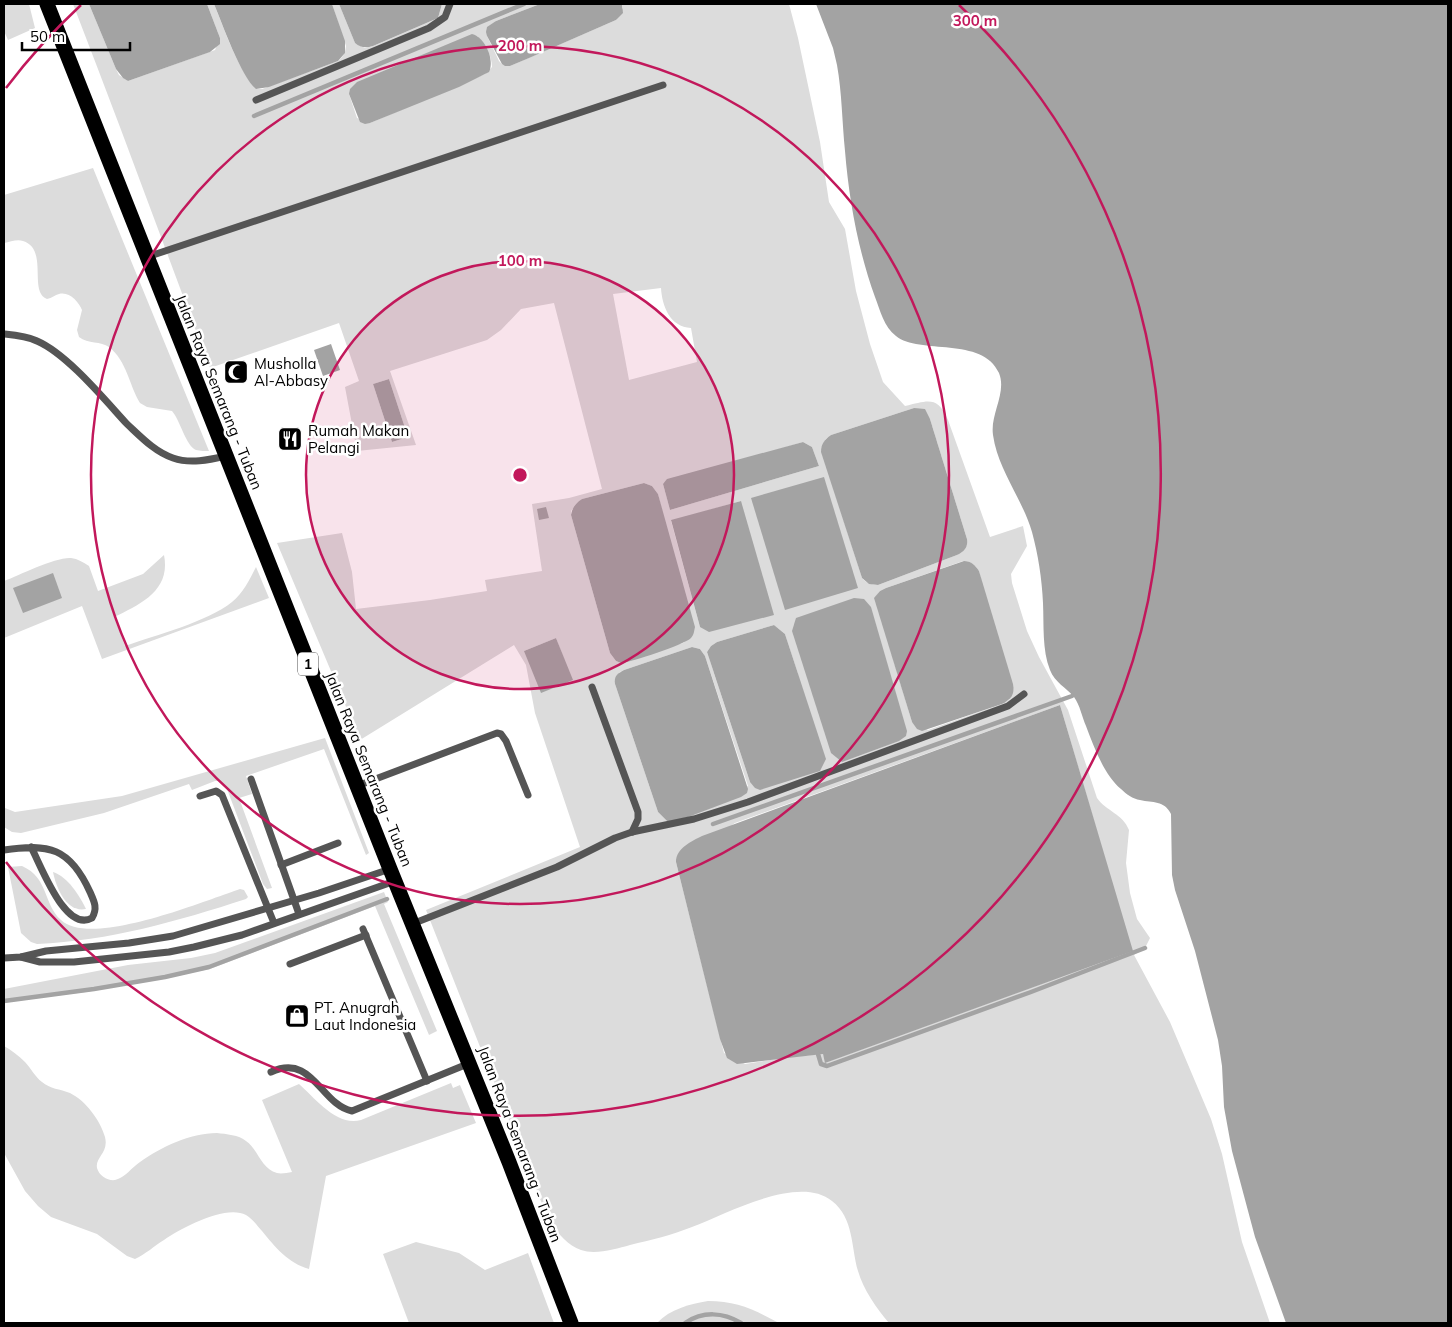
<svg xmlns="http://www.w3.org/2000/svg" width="1452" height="1327" font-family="Mulish,sans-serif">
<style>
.green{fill:#dcdcdc;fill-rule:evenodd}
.water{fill:#a3a3a3}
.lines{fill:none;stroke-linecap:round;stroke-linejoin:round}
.stream{stroke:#a3a3a3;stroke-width:4.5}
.lane{stroke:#555;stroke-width:7}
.highway{stroke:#000;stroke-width:15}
.ring{fill:none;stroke:#c2185b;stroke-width:2.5}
.labels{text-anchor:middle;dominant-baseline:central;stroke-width:5;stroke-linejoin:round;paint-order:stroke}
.shield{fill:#fff;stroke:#4c4c4c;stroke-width:1}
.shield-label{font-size:14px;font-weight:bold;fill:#000}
.poi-label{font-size:15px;fill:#000;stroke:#fff;text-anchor:start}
.street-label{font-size:15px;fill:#000;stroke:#fff}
.centre{fill:#c2185b;stroke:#fff;stroke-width:2.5}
.ring-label{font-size:15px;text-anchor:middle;font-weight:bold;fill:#c2185b;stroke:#fff;stroke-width:5;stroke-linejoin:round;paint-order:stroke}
</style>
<rect width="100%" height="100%" fill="#fff"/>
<g class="green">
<polygon points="4,4 29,4 35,28 8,40 4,31"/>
<path d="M73,4H89L116,69L119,75L128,81L215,50L220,38L207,4H214C225,31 237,67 256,89H262L338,61C343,57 345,54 346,46L332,4H339L355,43L365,48L373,46L438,18L442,4L469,5L475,4H540L496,21L487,36L499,61L502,64L510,66L616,20L623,8L622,4H789L798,38L820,142L829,202L845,229L856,291L870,344L883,382L905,406C928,401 937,395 948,420L990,537L1023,526L1027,546L1011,574L1012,583L1027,631L1039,657L1068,710L1097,798C1106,811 1123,814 1129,830L1126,863L1130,893L1137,919L1150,938L1145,948L1134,955L1170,1022L1211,1119L1222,1154L1242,1242L1270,1323H889C877,1309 863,1289 858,1271C851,1247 854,1218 832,1201C798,1174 727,1214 692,1227C672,1235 651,1240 630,1245C616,1249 595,1255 581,1250C568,1246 559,1233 550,1224L426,910L580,847L535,713L526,665L514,645L360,740L277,543L342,533L352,572L356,609L430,600L487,591L485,580L542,571L532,504L569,498L602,489L554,303L521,309L501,330L487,340L390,371L416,445L357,451L345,387L359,381L339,323L210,368C164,246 120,125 73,4ZM477,36C485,43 492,56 492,67L485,74L370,123L357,118L349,94ZM661,288C662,306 670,327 691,328L697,362L629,380L613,294ZM389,379L408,437L392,442L373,384ZM914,408L930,419L967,539V545L957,555L878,585C872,585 866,583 862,578L822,452C821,444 824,440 831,435ZM803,442L812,447L819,466L670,510L663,484ZM644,483L652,486L658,494L692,636L683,643L621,663L616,661L610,653L571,515V511L582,499ZM741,501L700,627L671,521ZM963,561C971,561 975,565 979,571L1010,699L1002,704L928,730L912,722L875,598L880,591L886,588ZM774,625L785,634L798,674L750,782L707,652L711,646L717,642ZM556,638L564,659L524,651ZM692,647L700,649L705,656L748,786L668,822L658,812L615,684L620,672L624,670ZM1060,705L1132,951L826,1062L823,1054L790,1057L745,1064L724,1053L676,862L735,823Z"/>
<path d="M93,168L209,451C205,451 200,451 196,450C186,446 180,420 172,411L147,407L140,403C129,385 127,361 109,347C101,341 88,344 79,337L77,330L82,310C79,302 69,291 59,294C55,295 52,298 47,299C28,292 49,249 23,241C17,239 10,242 4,243V195Z"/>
<path d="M164,555C171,590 141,604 114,617L125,646C156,635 207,622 232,602C243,593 250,579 256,567L269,598L102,659L82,606L4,638V581C20,575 55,557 71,558C78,559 83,562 89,566L98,591L143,574Z"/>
<polygon points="325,738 369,853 366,855 324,749 246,776 252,794 239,798 272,888 267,889 263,884 227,789 220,781 215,781 192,790 189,784 104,813 21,833 12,832 4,827 4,804 5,808 15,812 122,796"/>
<path d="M22,866C49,878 43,904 61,920C91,948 204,901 240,889L244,890L248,897L246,899C178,921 109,941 37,944L31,942L21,933L8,867Z"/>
<path d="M53,872C68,877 79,895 86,909C66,913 56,887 53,872Z"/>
<polygon points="384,892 388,902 384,904 437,1031 429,1035 375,906 210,969 86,992 4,1002 4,989 128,965 191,958 215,953"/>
<path d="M4,1046C11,1050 19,1056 25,1062C31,1068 35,1077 42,1082C50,1089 60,1089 70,1093C86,1101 100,1120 105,1137C109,1153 95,1157 97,1168C99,1176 108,1181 115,1180C125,1178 132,1167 140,1162C161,1147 190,1133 217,1133C226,1134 239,1135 246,1141C258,1149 261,1169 277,1173C281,1174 287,1173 292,1172L262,1100L299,1084C315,1098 337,1127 361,1120L451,1083L453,1088L460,1085L476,1123L326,1176L309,1269C288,1263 275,1247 262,1231C257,1226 253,1219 246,1215C226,1204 181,1228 164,1240C154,1246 146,1254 135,1259L127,1256L97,1234L51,1217L38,1206L25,1191L4,1153Z"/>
<polygon points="416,1242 459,1253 485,1270 528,1253 554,1323 409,1323 383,1254"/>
<path d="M708,1301C737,1301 755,1310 779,1323H657C670,1309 690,1304 708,1301Z"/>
</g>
<g class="water">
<polygon points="89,4 207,4 220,38 220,44 210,52 128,81 123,78 116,69"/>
<path d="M214,4H332L345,41V53L338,61L269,87L256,89C241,77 222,23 214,4Z"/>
<path d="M339,4H442L438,18L373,46C366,48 361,48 355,43Z"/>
<polygon points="540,4 622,4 623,13 616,20 529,58 510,66 505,66 502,64 487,36 486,32 487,27 496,21"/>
<path d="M816,4H1448V1323H1286L1255,1237L1232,1151L1224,1107L1222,1066L1218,1040L1195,951L1175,890L1172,875L1171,814C1164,800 1153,803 1140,800C1133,799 1126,794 1121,789C1104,775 1094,747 1086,726C1082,717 1080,705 1074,697C1066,687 1055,683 1050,670C1042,650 1044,625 1043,603C1042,579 1038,554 1032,532C1022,498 998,470 993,435C990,414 1007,393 999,373C983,336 919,355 896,336C884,327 880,310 875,297C858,250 849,200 845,151C842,122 842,93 837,65L833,48Z"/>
<path d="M472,34C485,37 495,60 489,72L459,87L370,123L365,124L360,122L349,94L350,89L357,82Z"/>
<polygon points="331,344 340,370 323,376 314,350"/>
<polygon points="389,379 408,437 392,442 373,384"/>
<path d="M914,408L925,409L930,419L967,539C968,547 965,551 957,555L878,585L869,584L862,578L821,452C821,444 824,440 831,435Z"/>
<polygon points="803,442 812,447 819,466 670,510 663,484 667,479"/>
<polygon points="824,477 858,588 785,610 751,498"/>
<path d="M644,483L652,486L658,494L695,627C694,631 694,635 691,638C684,645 631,662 621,663L616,661L610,653L571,515C572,508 576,503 582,499Z"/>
<polygon points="741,501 774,615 709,632 700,627 671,520"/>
<polygon points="546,507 549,518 539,520 537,509"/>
<path d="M964,561C971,561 975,565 979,571L1013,684C1015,695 1011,699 1002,704L922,731L917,729L912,722L874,598L880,591L886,588Z"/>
<polygon points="53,573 62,598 23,613 13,588"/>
<polygon points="854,598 864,599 871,607 907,731 906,736 899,741 842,762 831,753 792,631 796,618"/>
<polygon points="774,625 785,634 826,759 820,771 760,790 755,788 750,782 707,652 711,646 717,642"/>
<polygon points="556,638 573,680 541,693 524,651"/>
<path d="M692,647L700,649L705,656L748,789L747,793L741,797L688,817L668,822L658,812L615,684C614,676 617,674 624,670Z"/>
<path d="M1060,705L1133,951L825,1063L823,1054L737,1064L727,1058L720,1039L676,862C676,848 692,841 702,836Z"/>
</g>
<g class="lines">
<g class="stream">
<polyline points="254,116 524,4"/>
<polyline points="713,824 1072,696"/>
<polyline points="4,1001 94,989 165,977 209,967 387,899"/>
<polyline points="818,1054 821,1064 827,1066 1031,992 1145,948"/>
<path d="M685,1323C703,1311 723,1312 741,1323"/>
</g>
<g class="lane">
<polyline points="256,100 429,28 445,17 450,4"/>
<polyline points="147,257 663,85"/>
<path d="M4,334C15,335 27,336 37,341C67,354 104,399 127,424C141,437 155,452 173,458C190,464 209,460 226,456"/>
<polyline points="592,687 638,812 638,819 632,832"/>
<polyline points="251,779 299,914"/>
<polyline points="357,786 497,733 501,734 506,741 528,795"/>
<polyline points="200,796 216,791 222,795 274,923"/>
<path d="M4,850C49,843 70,848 90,892C94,901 98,908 92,918C65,933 41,865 31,847"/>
<polyline points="281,865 338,843"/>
<polyline points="412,924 557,867 615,838 632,832 694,819 748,802 1008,706 1024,694"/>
<polyline points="363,929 427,1081"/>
<polyline points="21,957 40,962 74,962 169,952 194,947 242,935 395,881"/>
<polyline points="4,958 21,957 46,951 129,943 173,936 319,893 390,869"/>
<polyline points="290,964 366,935"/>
<path d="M271,1072C313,1053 320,1104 352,1111L470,1063"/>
</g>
<polyline class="highway" points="47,4 390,869 509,1162 571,1323"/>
</g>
<circle cx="520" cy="475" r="214" fill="#c2185b" fill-opacity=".12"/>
<g class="ring">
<circle cx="520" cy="475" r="214"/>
<circle cx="520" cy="475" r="429"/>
<path d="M6 88A643 643 0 0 1 81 5M959 5A643 643 0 1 1 6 862"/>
</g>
<defs>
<symbol id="mosque-square" viewBox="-11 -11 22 22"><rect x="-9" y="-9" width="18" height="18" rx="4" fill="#000" stroke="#fff"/><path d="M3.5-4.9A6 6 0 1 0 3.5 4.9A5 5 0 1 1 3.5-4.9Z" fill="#fff"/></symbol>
<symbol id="restaurant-square" viewBox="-11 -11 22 22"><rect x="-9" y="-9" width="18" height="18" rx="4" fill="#000" stroke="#fff"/><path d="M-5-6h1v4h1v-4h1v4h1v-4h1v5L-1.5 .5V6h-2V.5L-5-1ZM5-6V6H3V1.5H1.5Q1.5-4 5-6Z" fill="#fff"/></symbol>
<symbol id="shop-square" viewBox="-11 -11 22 22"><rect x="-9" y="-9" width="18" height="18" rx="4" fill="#000" stroke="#fff"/><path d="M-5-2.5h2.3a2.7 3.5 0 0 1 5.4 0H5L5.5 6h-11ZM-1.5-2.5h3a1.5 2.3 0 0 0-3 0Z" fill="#fff"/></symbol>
</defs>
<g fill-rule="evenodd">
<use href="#mosque-square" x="222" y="358" width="28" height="28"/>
<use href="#restaurant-square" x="276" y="425" width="28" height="28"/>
<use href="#shop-square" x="283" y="1002" width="28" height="28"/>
</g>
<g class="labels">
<rect class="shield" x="298" y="652.5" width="20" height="23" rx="4"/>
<g class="shield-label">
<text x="308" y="664">1</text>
</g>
<g class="poi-label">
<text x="254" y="363">Musholla<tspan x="254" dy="17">Al-Abbasy</tspan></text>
<text x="308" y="430">Rumah Makan<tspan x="308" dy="17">Pelangi</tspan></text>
<text x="314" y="1007">PT. Anugrah<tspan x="314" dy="17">Laut Indonesia</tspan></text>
</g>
<g class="street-label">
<text transform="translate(219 392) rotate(68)">Jalan Raya Semarang - Tuban</text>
<text transform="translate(369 769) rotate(68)">Jalan Raya Semarang - Tuban</text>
<text transform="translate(520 1144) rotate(69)">Jalan Raya Semarang - Tuban</text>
</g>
</g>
<circle cx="520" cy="475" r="8" class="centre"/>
<g class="ring-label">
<text x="975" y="26">300 m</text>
<text x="520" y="51">200 m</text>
<text x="520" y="266">100 m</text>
</g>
<rect width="1452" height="1327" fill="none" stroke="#000000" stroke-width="10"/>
<path d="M22 42v8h108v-8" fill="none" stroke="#000000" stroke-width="2.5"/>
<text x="30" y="42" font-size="15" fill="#000000" stroke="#ffffff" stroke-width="4" paint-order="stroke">50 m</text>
</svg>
